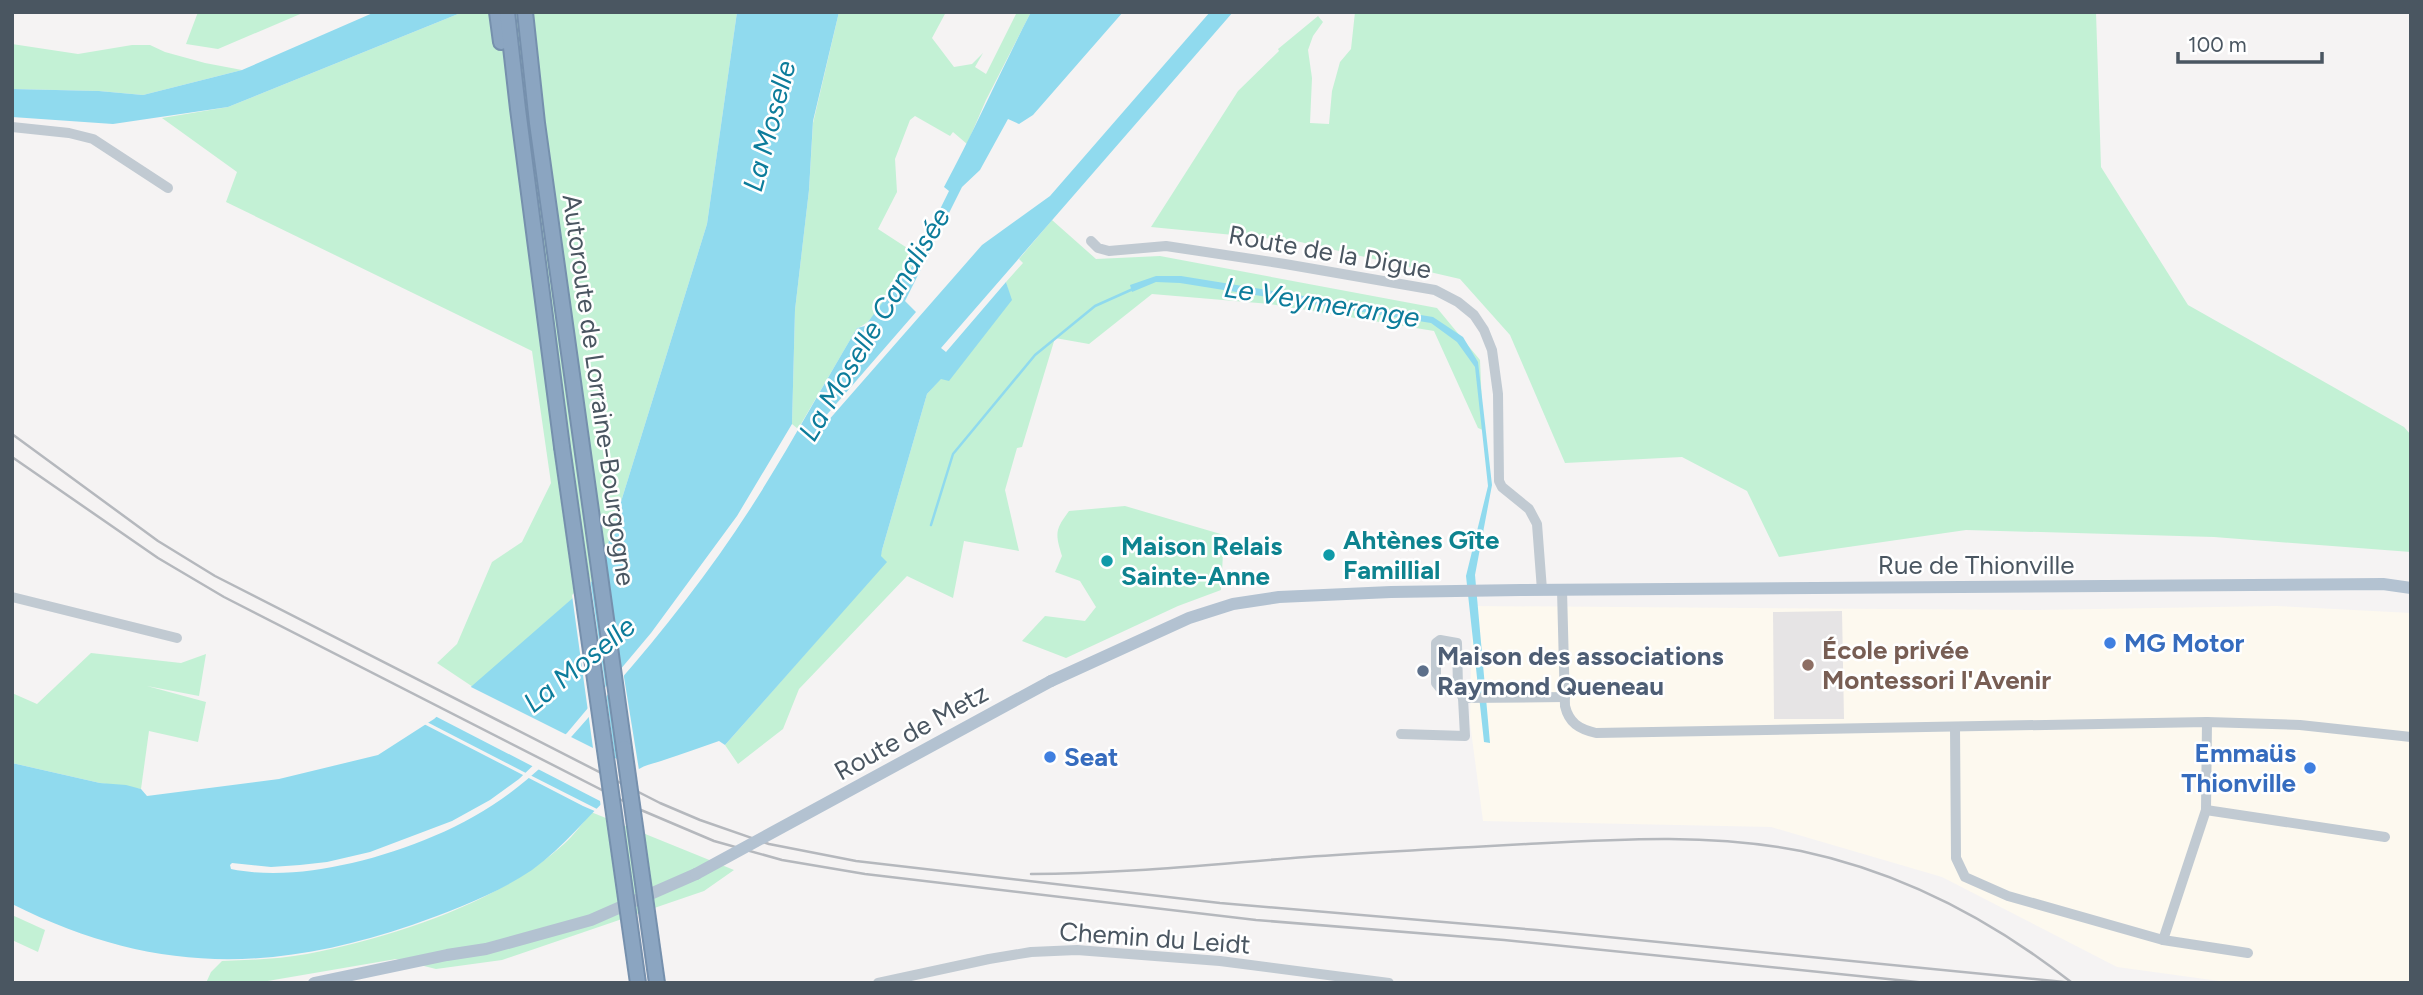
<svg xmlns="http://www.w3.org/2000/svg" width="2423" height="995" font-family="Figtree,sans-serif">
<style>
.commercial{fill:#fdf9ef}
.education{fill:#e6e4e5}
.green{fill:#c3f1d5}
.water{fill:#90daee}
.pier{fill:#f5f3f3}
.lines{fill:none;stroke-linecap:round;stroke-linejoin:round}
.stream{stroke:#90daee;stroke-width:2.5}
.highway-casing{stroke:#7690ad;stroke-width:18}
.minor{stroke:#c1cad2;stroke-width:10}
.major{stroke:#b3c2d1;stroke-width:12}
.highway{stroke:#8ba5c1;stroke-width:14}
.rail{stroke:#b5b8bd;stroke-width:2.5}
.highway-bridge-casing{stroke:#7690ad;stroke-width:18;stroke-linecap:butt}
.major-bridge{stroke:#b3c2d1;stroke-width:12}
.highway-bridge{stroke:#8ba5c1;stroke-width:14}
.culture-dot{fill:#0f9aa8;stroke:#fff;stroke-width:2.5}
.shop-dot{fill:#3f7fe0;stroke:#fff;stroke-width:2.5}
.education-dot{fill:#8d6e63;stroke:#fff;stroke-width:2.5}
.service-dot{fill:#5c6f8a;stroke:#fff;stroke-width:2.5}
.labels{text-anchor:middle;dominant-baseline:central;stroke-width:5;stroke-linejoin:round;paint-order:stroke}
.street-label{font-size:26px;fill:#4a5661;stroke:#fff}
.culture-label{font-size:26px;font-weight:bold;fill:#0d838f;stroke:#fff;text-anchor:start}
.shop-label{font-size:26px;font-weight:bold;fill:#366cbe;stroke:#fff;text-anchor:start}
.education-label{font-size:26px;font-weight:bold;fill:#785e54;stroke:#fff;text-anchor:start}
.service-label{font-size:26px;font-weight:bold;fill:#4e5e75;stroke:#fff;text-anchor:start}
.water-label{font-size:28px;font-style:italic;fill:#0c7c9b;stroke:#fff}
</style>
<rect width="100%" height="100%" fill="#f5f3f3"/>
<polygon class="commercial" points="1472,606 2036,610 2276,606 2411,613 2411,983 2234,983 2117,967 1942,877 1771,827 1483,821 1470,723"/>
<polygon class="education" points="1842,611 1844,719 1774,719 1773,612"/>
<g class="green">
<polygon points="198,12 305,12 218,49 186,44"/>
<polygon points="463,12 737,12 707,224 598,576 473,687 437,663 457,644 492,562 522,542 551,483 532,351 226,202 237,172 162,118 228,107"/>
<path d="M839,12H946L932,38L954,67L972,64L983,53L975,67L986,74L1017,12H1031L986,100L967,144L953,132L950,136L915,116L910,120L895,159L897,192L878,229L918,255C911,270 901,278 891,291C880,304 873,323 857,328L798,429L792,424L795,310L809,190L813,123Z"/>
<polygon points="1355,12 2096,12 2101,167 2188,305 2404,427 2411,435 2411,552 2214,537 1966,530 1779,557 1747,491 1682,457 1565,463 1510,335 1460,279 1296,241 1151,227 1238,91 1279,51 1278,49 1318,16 1323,22 1313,36 1308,50 1312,78 1310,123 1329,124 1332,91 1340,62 1351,49"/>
<polygon points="12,44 78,54 132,45 150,45 165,52 205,63 242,70 143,95 99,91 12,89"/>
<polygon points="1052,220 1096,259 1160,256 1437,308 1480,360 1483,430 1478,428 1434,331 1270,304 1152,294 1089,344 1055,338 1022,447 1017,448 1005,490 1019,551 964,541 953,598 907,576 799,689 783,729 738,764 725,745 886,562 880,556 882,550 927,394 1011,300 1006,282 1023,263 1019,259"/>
<path d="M1125,506L1224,535L1221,590L1178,606L1066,658L1022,641L1045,616L1085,621L1096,607L1080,581L1055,572L1062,556C1055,533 1055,530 1069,511Z"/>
<polygon points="91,653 181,663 206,654 199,696 147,686 206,702 198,742 149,731 141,789 100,783 12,763 12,693 37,704"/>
<path d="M591,812L734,870L704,891L502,960L436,969L396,959L256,983H206L211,972L222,961C250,960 279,959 307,954C394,937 497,904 564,844C574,835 583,823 591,812Z"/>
<polygon points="12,915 45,930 38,952 12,940"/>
</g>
<g class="water">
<polygon points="375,12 463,12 228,107 113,124 12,117 12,89 99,91 143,95 242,70"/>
<path d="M737,12H839L813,121L809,190L795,310L792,424L737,516L651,633L567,733L519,779L490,800L452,821L370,852L327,862L300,865L271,867L232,863L230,865L231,869C271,877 312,872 352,863C411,849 472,824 519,786C555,758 585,722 614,687C664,630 711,570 752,506C789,448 822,387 857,328L865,326L891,291L910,270L949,191L944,187C975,129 1001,70 1031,12H1123L1033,115L1019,124L1008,119L980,170L962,187L905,301L916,312L817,426L820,430L982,245L1050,196L1210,12H1233L941,348L946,352L1006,282L1012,300L949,381L941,379L927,394L882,550L881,556L887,562L725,745L719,741C701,747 683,754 664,760C657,763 647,764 639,769C631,774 623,783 616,790C587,816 564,847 532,870C495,895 453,910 412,925C269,974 149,973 12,904V763L100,783L126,785L141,789L147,796L279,779L378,755L434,719L598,576L707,224Z"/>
<polygon points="1156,276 1181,276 1433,317 1463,337 1478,362 1492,485 1475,575 1490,743 1484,742 1466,576 1488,486 1475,367 1457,342 1431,323 1180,283 1156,282 1132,292 1130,285"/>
</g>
<g class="pier">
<polygon points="590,578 606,691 600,699 606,692 615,758 619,760 609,688 623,671 639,770 638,775 601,808 600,801 433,715 469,686 593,748 572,595"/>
<polygon points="425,721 522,771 599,810 597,812 583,806 422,723"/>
</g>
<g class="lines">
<polyline class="stream" points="931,525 953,454 1035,355 1095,306 1133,289"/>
<defs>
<g id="highway">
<polyline points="497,12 501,42"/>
<polyline points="507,12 518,109 562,447"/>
<polyline points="525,12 537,123 624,748"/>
</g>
</defs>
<use href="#highway" class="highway-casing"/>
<g class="minor">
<polyline points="12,127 69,133 93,139 168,188"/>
<polyline points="1091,241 1098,248 1109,251 1166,246 1285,264 1435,290 1458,302 1474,315 1484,330 1492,350 1498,394 1499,481 1502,487 1529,509 1537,524 1542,590"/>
<path d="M1562,590L1565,706C1569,723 1579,729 1596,733L2207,722L2300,725L2411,737"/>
<polyline points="12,597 177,638"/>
<polyline points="1458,688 1441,689 1436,683 1436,643 1440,640 1457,643 1458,688 1463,698"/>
<polyline points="2207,722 2206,810 2163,940 2248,953"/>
<polyline points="1955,727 1956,858 1965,877 2008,896 2163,940"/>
<polyline points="1401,734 1465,736 1463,698 1565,697"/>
<polyline points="2206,810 2385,837"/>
<polyline points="878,983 989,959 1031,952 1077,950 1220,961 1389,983"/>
</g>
<g class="major">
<polyline points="1051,681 1189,618 1233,604 1279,597 1391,592 1521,590 2383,584 2411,588"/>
<polyline points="314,983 447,955 486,949 591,920 696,874"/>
</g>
<use href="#highway" class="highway"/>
<g class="rail">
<polyline points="12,434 158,541 215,576 660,803 700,820 769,844 856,861 1220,903 1537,930 2074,983"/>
<polyline points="12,457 158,558 224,597 641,810 714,841 782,860 865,874 1256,920 1504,940 1927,983"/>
<path d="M1031,874C1123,874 1214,864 1306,857C1379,852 1453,848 1527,844C1618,839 1711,833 1801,851C1900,872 1992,920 2071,982"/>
</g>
<defs>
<g id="highway-bridge">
<polyline points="562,447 638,983"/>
<polyline points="624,748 657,983"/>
</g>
</defs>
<use href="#highway-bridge" class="highway-bridge-casing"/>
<polyline class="major-bridge" points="696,874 1051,681"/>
<use href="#highway-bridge" class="highway-bridge"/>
</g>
<g class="culture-dot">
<circle cx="1329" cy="555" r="7"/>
<circle cx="1107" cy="561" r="7"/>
</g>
<g class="shop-dot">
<circle cx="2110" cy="643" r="7"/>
<circle cx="1050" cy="757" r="7"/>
<circle cx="2310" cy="768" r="7"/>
</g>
<circle class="education-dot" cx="1808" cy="665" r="7"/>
<circle class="service-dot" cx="1423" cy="671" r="7"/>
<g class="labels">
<g class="street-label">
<text transform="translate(1330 252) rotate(10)">Route de la Digue</text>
<text transform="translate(599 390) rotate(82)">Autoroute de Lorraine-Bourgogne</text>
<text x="1976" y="565">Rue de Thionville</text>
<text transform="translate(911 732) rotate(-29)">Route de Metz</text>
<text transform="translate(1155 938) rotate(4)">Chemin du Leidt</text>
</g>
<g class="culture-label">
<text x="1343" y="540">Ahtènes Gîte<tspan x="1343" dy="30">Famillial</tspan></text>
<text x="1121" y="546">Maison Relais<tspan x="1121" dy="30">Sainte-Anne</tspan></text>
</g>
<g class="shop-label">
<text x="2124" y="643">MG Motor</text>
<text x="2296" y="753" text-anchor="end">Emmaüs<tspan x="2296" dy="30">Thionville</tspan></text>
<text x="1064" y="757">Seat</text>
</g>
<g class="education-label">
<text x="1822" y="650">École privée<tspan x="1822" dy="30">Montessori l'Avenir</tspan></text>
</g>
<g class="service-label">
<text x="1437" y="656">Maison des associations<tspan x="1437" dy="30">Raymond Queneau</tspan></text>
</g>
<g class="water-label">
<text transform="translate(769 126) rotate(-75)">La Moselle</text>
<text transform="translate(1322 302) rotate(9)">Le Veymerange</text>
<text transform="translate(874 324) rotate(-59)">La Moselle Canalisée</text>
<text transform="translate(579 664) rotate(-39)">La Moselle</text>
</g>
</g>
<rect width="2423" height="995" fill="none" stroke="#4a5661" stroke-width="28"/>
<path d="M2178 52v10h144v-10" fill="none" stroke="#4a5661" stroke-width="3.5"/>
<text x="2188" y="52" font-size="21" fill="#4a5661" stroke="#ffffff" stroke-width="5" paint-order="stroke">100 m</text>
</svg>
